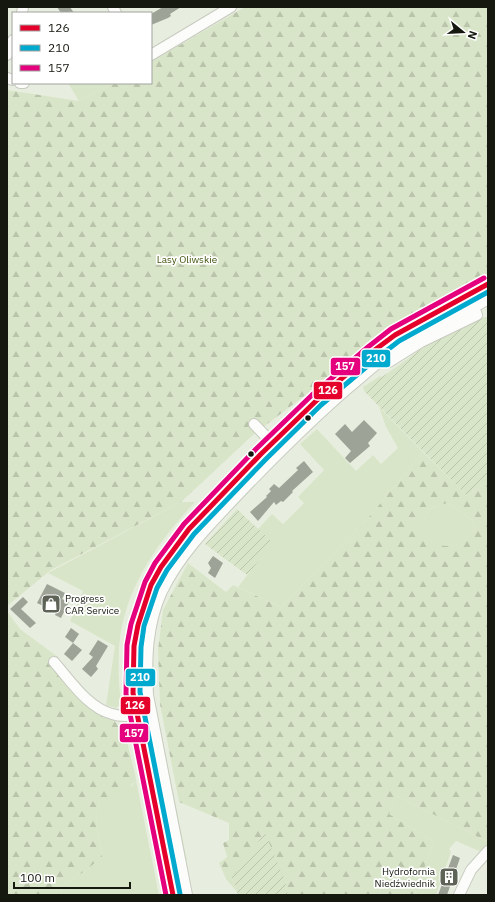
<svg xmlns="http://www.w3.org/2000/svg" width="495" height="902" font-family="'IBM Plex Sans',sans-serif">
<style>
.green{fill:#d9e5c8}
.forest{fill:url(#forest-firs);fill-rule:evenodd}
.garden{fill:url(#garden-furrows)}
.building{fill:#9ea397}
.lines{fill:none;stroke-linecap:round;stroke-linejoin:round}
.minor-casing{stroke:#c7cbc0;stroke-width:12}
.major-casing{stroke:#c7cbc0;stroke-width:14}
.minor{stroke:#fcfcfa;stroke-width:10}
.major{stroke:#fcfcfa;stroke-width:12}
.bus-1-casing{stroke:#fff;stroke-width:8}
.bus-2-casing{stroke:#fff;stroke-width:8}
.bus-3-casing{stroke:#fff;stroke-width:8}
.bus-1{stroke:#e4002b;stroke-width:5}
.bus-2{stroke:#00a9ce;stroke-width:5}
.bus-3{stroke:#e5007d;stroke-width:5}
.bus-dot{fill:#14180e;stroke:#fff;stroke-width:1.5}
.labels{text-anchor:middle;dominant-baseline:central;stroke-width:3.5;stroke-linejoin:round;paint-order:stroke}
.park-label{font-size:10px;fill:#3e520a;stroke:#fff}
.poi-label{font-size:10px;fill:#14180e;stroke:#fff;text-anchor:start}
.line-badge{stroke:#fff;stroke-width:1.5}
.badge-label{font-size:11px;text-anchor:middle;font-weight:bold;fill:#fff}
</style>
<defs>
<pattern id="forest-firs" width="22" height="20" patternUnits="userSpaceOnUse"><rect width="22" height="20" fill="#d9e5c8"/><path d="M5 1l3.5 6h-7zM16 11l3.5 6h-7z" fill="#b9c4ab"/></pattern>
<pattern id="garden-furrows" width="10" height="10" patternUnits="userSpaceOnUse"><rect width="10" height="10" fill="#d9e5c8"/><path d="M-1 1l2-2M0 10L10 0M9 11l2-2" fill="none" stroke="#b9c4ab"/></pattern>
</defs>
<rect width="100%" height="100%" fill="#e8eedf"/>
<g class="green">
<polygon points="68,83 114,83 79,101"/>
<polygon points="379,407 423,452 369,517 281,607 238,587 272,543 258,529 272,514 283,524 304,503 298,497 324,470 300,444 317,429 356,471 373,455 381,464 398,448 386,427"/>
<path d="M181,502H195C157,543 124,589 119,647C119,658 118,669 119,680C119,688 121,697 120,705L116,708L106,705L115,646L70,621L83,591L48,573Z"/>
<path d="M447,503L472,520L475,529C461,547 455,547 433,546L418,528L430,509Z"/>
<polygon points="155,627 153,651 154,697 187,861 184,860 152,697 150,668"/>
<polygon points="136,780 159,895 58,895 62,886 85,871 102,857 96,821 100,798 132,786"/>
<polygon points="397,796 486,841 488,838 488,846 479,851 456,841 449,849 451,852 436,895 414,895 434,842 389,814"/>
</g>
<g class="forest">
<polygon points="245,7 488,7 488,279 394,328 254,434 181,502 51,570 7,606 7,90 79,101 114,83 151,83 151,62"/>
<path d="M423,452L467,496L488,481V838L486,841L397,796L389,814L434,842L414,895H288L285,881L232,877L237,892L226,879L219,863L227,857L223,843L229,840V823L179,802L160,704L158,650L163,610L188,563L226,592L233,585L281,607L369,517ZM447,503L472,520L475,529C461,547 455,547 433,545L418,528L430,509Z"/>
<polygon points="7,611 20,629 58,657 58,669 113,718 127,741 135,774 136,780 126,791 100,799 96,821 102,857 85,871 62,886 58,895 7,895"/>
</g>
<g class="garden">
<polygon points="484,317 488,317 488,481 467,496 364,391 363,387 380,376 382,377 427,345"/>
<polygon points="237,509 273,543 247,575 205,544"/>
<polygon points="265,833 285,881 288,895 238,895 232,877"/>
</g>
<g class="building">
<polygon points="57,7 70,7 74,13 61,13"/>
<polygon points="163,7 181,7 170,14 171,16 168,18 151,25 151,14"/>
<polygon points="364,420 377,433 368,443 370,446 350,463 345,458 351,451 335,434 345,424 352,432"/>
<polygon points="304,461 313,472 292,491 293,492 283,502 281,501 276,505 274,502 258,521 250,512 267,497 266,496 271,491 269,489 274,484 279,488 298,470 296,468"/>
<polygon points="213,556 223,563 215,578 208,573 211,568 208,563"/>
<polygon points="47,584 65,593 62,599 69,602 61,618 55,615 56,612 37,603"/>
<polygon points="23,597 28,602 21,609 36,623 30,628 10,609"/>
<polygon points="71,628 79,634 73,643 65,637"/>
<polygon points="98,640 108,646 96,666 98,669 91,677 82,669 93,657 89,654"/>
<polygon points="73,643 82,650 72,661 64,654"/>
<polygon points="453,855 460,858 447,895 438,895"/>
</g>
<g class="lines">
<defs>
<g id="minor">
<polyline points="113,7 116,13"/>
<polyline points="22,13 23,7"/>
<polyline points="7,55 13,40"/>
<polyline points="151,55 231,7"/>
<polyline points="7,78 13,80"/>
<polyline points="20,83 24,83"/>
<polyline points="379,362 389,362 421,342 477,315 474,307"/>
<polyline points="254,424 277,448"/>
<path d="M54,662C70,680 88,708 112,714C124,718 138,715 150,713"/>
<polyline points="459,895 471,870 488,851"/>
</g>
<g id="major">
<path d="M173,895L133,693C130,625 144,580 189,529C236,478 284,428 336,383C355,367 374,349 395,335C424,315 458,303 488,284"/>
<path d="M186,895L147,695C145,659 146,624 161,591C181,550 215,518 246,485C279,451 312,418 348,387C365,373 382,357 400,345C428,327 460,315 488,298"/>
</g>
</defs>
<use href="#minor" class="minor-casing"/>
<use href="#major" class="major-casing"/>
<use href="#minor" class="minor"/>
<use href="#major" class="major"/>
<defs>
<polyline id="bus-1" points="173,895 133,693 134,646 138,625 151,585 161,567 189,529 261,454 317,400 372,352 395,335 488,284"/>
<polyline id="bus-2" points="180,894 140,692 141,647 144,626 157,588 167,570 194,534 266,459 321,405 377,358 399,341 488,292"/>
<polyline id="bus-3" points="166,895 126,694 127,645 131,624 145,582 155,563 184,524 256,449 312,395 368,347 391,329 484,278"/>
</defs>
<use href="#bus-1" class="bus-1-casing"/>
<use href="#bus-2" class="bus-2-casing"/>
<use href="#bus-3" class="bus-3-casing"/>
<use href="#bus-1" class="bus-1"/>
<use href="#bus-2" class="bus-2"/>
<use href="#bus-3" class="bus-3"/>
</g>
<defs>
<symbol id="shop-square" viewBox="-11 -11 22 22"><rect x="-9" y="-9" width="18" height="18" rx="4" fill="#5e6357" stroke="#fff"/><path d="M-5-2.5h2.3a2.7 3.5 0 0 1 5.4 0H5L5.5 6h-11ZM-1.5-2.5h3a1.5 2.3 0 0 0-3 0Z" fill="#fff"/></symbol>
<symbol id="building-square" viewBox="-11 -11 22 22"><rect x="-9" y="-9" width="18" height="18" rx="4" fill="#5e6357" stroke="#fff"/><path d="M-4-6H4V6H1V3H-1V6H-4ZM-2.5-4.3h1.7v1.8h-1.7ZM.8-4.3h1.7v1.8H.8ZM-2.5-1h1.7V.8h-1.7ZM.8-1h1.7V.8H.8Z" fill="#fff"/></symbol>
</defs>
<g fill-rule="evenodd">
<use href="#shop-square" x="40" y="593" width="22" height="22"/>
<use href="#building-square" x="438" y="866" width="22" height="22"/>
</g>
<g class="bus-dot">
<circle cx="308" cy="418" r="3.5"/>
<circle cx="251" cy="454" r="3.5"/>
</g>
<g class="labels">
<g class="park-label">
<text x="187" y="259">Lasy Oliwskie</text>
</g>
<g class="poi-label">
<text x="65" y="598">Progress<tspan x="65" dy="12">CAR Service</tspan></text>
<text x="435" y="871" text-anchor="end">Hydrofornia<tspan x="435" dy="12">Niedźwiednik</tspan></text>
</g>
</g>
<g class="line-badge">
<rect x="361" y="349" width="30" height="19" rx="4" fill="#00a9ce"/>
<rect x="330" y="357" width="31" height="19" rx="4" fill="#e5007d"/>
<rect x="313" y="381" width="30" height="19" rx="4" fill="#e4002b"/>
<rect x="125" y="668" width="31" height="19" rx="4" fill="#00a9ce"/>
<rect x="120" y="696" width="31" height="19" rx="4" fill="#e4002b"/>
<rect x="119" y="723" width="30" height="20" rx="4" fill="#e5007d"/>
</g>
<g class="badge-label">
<text x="376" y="362">210</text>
<text x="345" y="370">157</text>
<text x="328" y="394">126</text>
<text x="140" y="681">210</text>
<text x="135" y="709">126</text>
<text x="134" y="737">157</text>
</g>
<rect width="495" height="902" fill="none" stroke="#14180e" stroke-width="16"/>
<rect x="12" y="12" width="140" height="72" fill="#ffffff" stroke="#a1a39f"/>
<rect x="20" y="25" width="20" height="6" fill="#e4002b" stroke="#a1a39f"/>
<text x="48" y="32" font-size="12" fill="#14180e">126</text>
<rect x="20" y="45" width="20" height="6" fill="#00a9ce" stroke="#a1a39f"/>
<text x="48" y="52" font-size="12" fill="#14180e">210</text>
<rect x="20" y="65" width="20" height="6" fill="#e5007d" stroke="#a1a39f"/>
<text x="48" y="72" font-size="12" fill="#14180e">157</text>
<g transform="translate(463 32) rotate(108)" stroke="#ffffff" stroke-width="3" paint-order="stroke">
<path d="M0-3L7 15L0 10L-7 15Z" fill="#14180e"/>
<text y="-6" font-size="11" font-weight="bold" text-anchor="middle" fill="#14180e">N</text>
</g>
<path d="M14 882v6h116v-6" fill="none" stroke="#14180e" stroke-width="2"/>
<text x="20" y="882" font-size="12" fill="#14180e" stroke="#ffffff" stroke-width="3" paint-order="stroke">100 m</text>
</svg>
